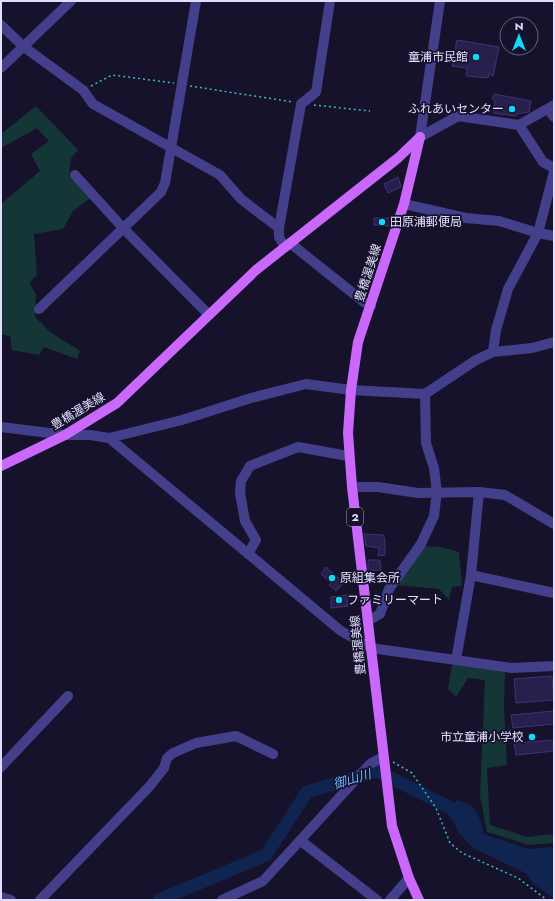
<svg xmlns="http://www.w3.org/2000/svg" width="555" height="901" font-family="Jost,'Noto Sans JP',sans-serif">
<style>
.green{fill:#153636}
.water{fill:#0f244f}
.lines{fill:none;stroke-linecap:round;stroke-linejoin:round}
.river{stroke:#0f244f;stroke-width:13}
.building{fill:#291f4d;stroke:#413178}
.path{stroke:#34bcb8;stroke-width:1.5;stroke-dasharray:2 3;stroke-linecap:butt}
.minor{stroke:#443f8a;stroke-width:10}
.major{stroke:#c968fb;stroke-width:10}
.poi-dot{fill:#0fdbf9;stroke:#17122c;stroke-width:1.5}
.labels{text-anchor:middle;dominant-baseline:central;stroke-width:3.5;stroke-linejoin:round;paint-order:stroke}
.shield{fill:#17122c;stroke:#a6a1bf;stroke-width:1}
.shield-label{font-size:11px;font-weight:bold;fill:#e3defe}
.poi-label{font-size:12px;fill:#e3defe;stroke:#17122c;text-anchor:end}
.street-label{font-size:12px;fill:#e3defe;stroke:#17122c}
.water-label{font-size:13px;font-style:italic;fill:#6fb6fc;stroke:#17122c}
</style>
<rect width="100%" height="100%" fill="#17122c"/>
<g class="green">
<polygon points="36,106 78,150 71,158 69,175 92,197 73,211 63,229 34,234 37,275 29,283 36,294 35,317 50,332 80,351 77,359 44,347 39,355 12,350 10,336 1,334 1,204 40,171 31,154 49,141 37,128 1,148 1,134"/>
<polygon points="424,546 441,547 459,552 462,586 452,587 449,600 439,589 397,585"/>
<polygon points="452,665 505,668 504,707 507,765 487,768 490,825 527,837 554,834 554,843 529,845 487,832 480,796 485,680 468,678 456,697 448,689"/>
</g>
<path class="water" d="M457,800C480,807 478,814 484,834L528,849L554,847V898L533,884L527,874L473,848L458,832L452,819L451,808Z"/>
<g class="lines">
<polyline class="river" points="159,900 266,855 307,792 377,771 451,808 462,822"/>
</g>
<g class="building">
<polygon points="457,40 499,47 493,76 489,74 488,78 466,76 467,68 452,66"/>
<polygon points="494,94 531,101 529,112 517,114 516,116 493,113 495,101 492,99"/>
<polygon points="398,177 401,187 388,193 384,184"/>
<polygon points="374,218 391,218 390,226 374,225"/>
<polygon points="364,534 383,535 385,539 385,555 378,556 379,548 366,546"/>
<polygon points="368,560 380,560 381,570 368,570"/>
<polygon points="326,567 344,583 336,591 329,585 331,583 321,574"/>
<polygon points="347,595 348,606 331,608 331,597"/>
<polygon points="552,676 554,700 516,703 514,679"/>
<polygon points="554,711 554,724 513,728 511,715"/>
<polygon points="554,740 554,751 516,755 514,743"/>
</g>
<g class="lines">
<g class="path">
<polyline points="91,86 112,75 174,83"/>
<polyline points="190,86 293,102"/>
<polyline points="314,105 370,111"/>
<polyline points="393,762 412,773 436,808 450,843 462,853 518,878 547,900"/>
</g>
<g class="minor">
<polyline points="1,25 24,47 83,90 93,104 220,175 241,199 279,228 279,237 285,247"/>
<polyline points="1,68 71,1"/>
<polyline points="548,109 554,117"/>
<polyline points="519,125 543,162 554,168"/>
<polyline points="420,137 458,116 519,125 554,105"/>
<polyline points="420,137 440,1"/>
<polyline points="75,175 123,228 209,315"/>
<polyline points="404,204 466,218 499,221 538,233 554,236"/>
<polyline points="279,228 301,104 316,92 330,1"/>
<polyline points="290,243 364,302 371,306"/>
<polyline points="39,309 161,192 165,183 196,1"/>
<polyline points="493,352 496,330 508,289 538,233 554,172"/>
<polyline points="1,427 65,435 90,435 109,438 341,631 371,648 512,668 554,666"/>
<polyline points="109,438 182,420 251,398 306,384 351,390 425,394 476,360 493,352 532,348 554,342"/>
<polyline points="352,487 378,487 418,493 479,492 505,495 554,524"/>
<polyline points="248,554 256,540 245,521 240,493 241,481 250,466 298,447 348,456"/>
<polyline points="471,575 554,593"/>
<polyline points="368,621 380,614 389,589 421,544 434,516 437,492 434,468 426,443 425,394"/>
<polyline points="456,660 471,575 479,492"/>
<polyline points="1,767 68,696"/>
<polyline points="301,841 377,900"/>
<polyline points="1,897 11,900"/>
<polyline points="40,900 149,787 164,768 167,758 173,753 196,743 236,736 273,754"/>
<polyline points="222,900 263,881 370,764 383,757"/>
<polyline points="390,900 409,878"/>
</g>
<g class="major">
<polyline points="1,466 65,435 117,403 256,270 398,158 420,137"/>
<polyline points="419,900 409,878 392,826 352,487 348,433 351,390 358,342 404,204 420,137"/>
</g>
</g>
<g class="poi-dot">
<circle cx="476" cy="57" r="4"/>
<circle cx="512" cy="109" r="4"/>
<circle cx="382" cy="222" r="4"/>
<circle cx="332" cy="578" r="4"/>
<circle cx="339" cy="600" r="4"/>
<circle cx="532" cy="737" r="4"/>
</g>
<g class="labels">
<rect class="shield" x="347" y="508" width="16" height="18" rx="3"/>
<g class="shield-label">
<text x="355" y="517">2</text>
</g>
<g class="poi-label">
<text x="468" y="57">童浦市民館</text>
<text x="504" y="109">ふれあいセンター</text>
<text x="390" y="222" text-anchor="start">田原浦郵便局</text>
<text x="340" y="578" text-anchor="start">原組集会所</text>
<text x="347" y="600" text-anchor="start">ファミリーマート</text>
<text x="524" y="737">市立童浦小学校</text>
</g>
<g class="street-label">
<text transform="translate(368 273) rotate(-72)">豊橋渥美線</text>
<text transform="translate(78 411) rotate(-31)">豊橋渥美線</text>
<text transform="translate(358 645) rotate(-96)">豊橋渥美線</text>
</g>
<g class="water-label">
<text transform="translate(352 779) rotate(-17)">御山川</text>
</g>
</g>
<rect width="555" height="901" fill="none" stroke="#e3defe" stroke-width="4"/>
<g transform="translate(519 36)"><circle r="19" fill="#17122c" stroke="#696480"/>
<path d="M0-3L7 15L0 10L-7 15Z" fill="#0fdbf9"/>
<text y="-6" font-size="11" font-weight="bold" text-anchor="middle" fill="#e3defe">N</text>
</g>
</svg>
